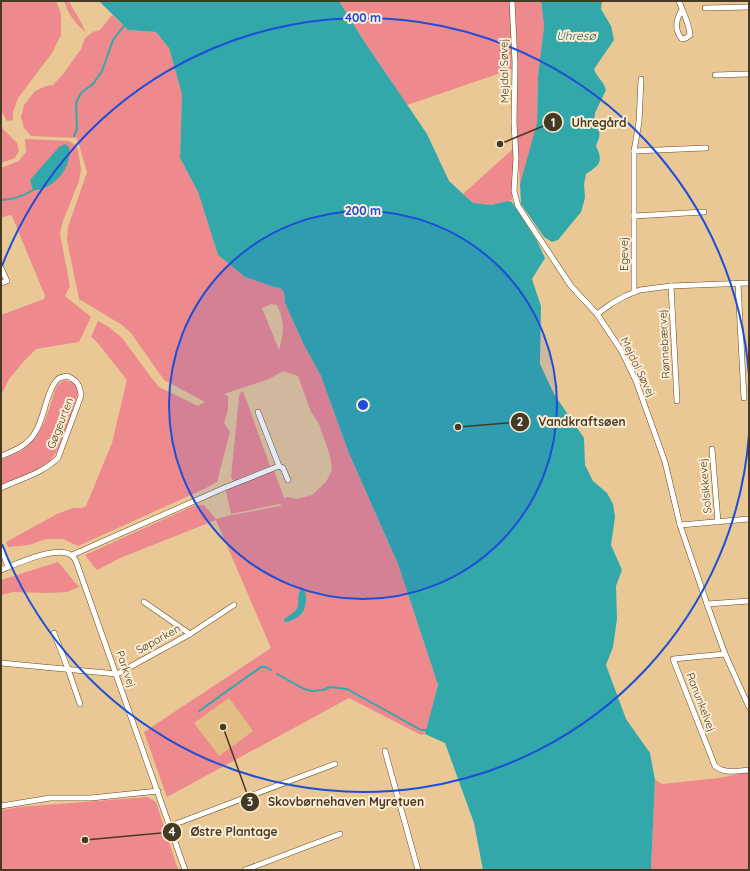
<svg xmlns="http://www.w3.org/2000/svg" width="750" height="871" font-family="Quicksand,sans-serif">
<style>
.built{fill:#e3be84}
.green{fill:#ee898d;fill-rule:evenodd}
.water{fill:#32a8ab}
.lines{fill:none;stroke-linecap:round;stroke-linejoin:round}
.stream{stroke:#32a8ab;stroke-width:2}
.minor-casing{stroke:#664a18;stroke-width:6}
.minor{stroke:#fff;stroke-width:5}
.ring{fill:none;stroke:#1d4ed8;stroke-width:2}
.labels{text-anchor:middle;dominant-baseline:central;stroke-width:4;stroke-linejoin:round;paint-order:stroke}
.street-label{font-size:11px;fill:#473a25;stroke:#fcecd3}
.water-label{font-size:12px;font-style:italic;fill:#236162;stroke:#fcecd3}
.centre{fill:#1d4ed8;stroke:#fcecd3;stroke-width:2}
.ring-label{font-size:12px;text-anchor:middle;font-weight:bold;fill:#1d4ed8;stroke:#fcecd3;stroke-width:4;stroke-linejoin:round;paint-order:stroke}
.leader{fill:none;stroke:#473a25;stroke-width:1.5}
.callout-dot{fill:#473a25;stroke:#fcecd3;stroke-width:1.5}
.mark-label{font-size:12px;text-anchor:middle;font-weight:bold;fill:#fff}
.callout-label{font-size:12px;text-anchor:middle;font-weight:bold;fill:#473a25;stroke:#fcecd3;stroke-width:4;stroke-linejoin:round;paint-order:stroke}
</style>
<rect width="100%" height="100%" fill="#e9c896"/>
<polygon class="built" points="229,698 253,731 218,757 194,723"/>
<g class="green">
<polygon points="1,1 56,1 61,14 61,35 52,53 18,98 13,112 13,120 7,121 1,110"/>
<path d="M64,1H69C74,12 82,21 85,32C75,23 68,14 64,1Z"/>
<polygon points="339,1 510,1 512,69 407,105 364,41"/>
<polygon points="515,1 541,1 544,26 538,76 537,125 520,184 516,125 518,73"/>
<path d="M112,15L128,30L156,32L169,48L182,94L180,158L198,192L218,255L245,277L274,287L280,288L284,292L285,303L304,345L321,376L348,451L398,564L438,685L425,734L421,735L349,698L167,797L144,732L271,648L216,520L120,558L97,570L85,555L193,506L204,505L216,519L227,516L280,506L283,509L280,504L231,514L226,492L228,488L274,470L284,498L288,497L297,499L312,495L326,482L332,470L330,456L319,424L311,412L298,376L283,371L269,379L224,394L228,396V410L224,423L230,432L217,482L204,489L78,546L63,539H46L29,545L8,547L6,542L57,514L73,508H82L86,506L112,443L127,380L97,342L91,337L98,321L109,327L122,338L151,377L159,387L198,406L205,402L164,380L131,333L122,325L79,299L67,240L68,227L87,172L77,138L31,136L24,128L21,117L24,105L35,91L46,86L53,85L64,73L81,49L85,38L93,32L100,30ZM271,304L277,305C285,323 284,331 279,350L262,308ZM229,698L253,731L219,756L194,723Z"/>
<polygon points="1,127 17,143 19,151 15,158 1,163"/>
<polygon points="25,139 69,141 75,145 78,150 81,170 79,181 63,221 60,234 70,286 65,296 91,317 79,342 36,349 24,361 9,379 1,396 1,315 44,299 45,296 12,216 9,215 1,218 1,168 19,161 26,152"/>
<polygon points="514,148 512,200 491,205 473,203 463,194"/>
<path d="M63,381C72,380 77,384 78,393C71,414 62,455 43,467C31,475 15,480 1,485V460C9,456 17,454 24,449C43,435 48,411 55,391L57,386Z"/>
<polygon points="243,391 270,466 233,481 231,477 239,397 240,393"/>
<polygon points="58,562 79,587 67,592 48,593 13,592 1,595 1,580"/>
<polygon points="749,772 749,870 651,870 655,780 662,784 719,778"/>
<polygon points="148,797 156,802 178,870 1,870 1,810 19,807"/>
</g>
<g class="water">
<polygon points="99,1 339,1 364,41 427,134 449,181 473,203 491,205 508,201 512,202 537,241 545,258 532,279 541,306 540,364 554,394 584,438 585,465 593,481 607,493 613,504 615,517 611,545 622,570 616,586 617,619 613,647 606,665 626,719 650,753 655,780 651,870 483,870 474,823 445,743 425,734 438,685 398,564 348,451 321,376 304,345 285,303 284,292 280,288 274,287 245,277 218,255 198,192 180,158 182,94 169,48 156,32 128,30"/>
<path d="M541,1H602L601,9L611,26L614,40L594,69C597,78 603,80 606,90L595,113L594,122C601,133 601,134 596,146C604,163 599,165 586,174L584,184L585,198L581,212L558,240L552,242L544,237L521,204L520,184L537,123L538,76L544,26Z"/>
<path d="M65,144L69,147C73,167 53,191 33,190L30,180L59,147Z"/>
<path d="M301,589H304C310,604 303,620 285,622L284,619C287,617 292,614 295,611C302,604 295,598 301,589Z"/>
</g>
<g class="lines">
<g class="stream">
<polyline points="74,136 77,129 76,103 81,93 93,84 102,71 113,40 124,26"/>
<path d="M1,200C13,200 23,196 33,190"/>
<polyline points="277,674 304,689 312,691 323,690 330,687 347,689 421,730 427,730"/>
<polyline points="199,711 261,667 266,667 271,670"/>
</g>
<defs>
<g id="minor">
<polyline points="512,1 515,63 514,123 516,158 514,191 518,206 571,286 597,314 621,350 636,381 665,462 680,525 707,604 725,654 749,707"/>
<path d="M679,1C683,13 689,22 690,35L686,38L682,39C674,30 676,19 682,10"/>
<polyline points="705,8 749,7"/>
<polyline points="715,75 749,74"/>
<polyline points="634,151 706,148"/>
<polyline points="634,216 704,212"/>
<polyline points="1,268 7,281 1,283"/>
<polyline points="738,284 744,398"/>
<polyline points="671,286 677,401"/>
<polyline points="634,292 634,151 639,122 641,79"/>
<polyline points="597,314 611,304 625,296 640,290 671,286 749,283"/>
<polyline points="258,412 279,466 283,468 288,480"/>
<polyline points="712,449 718,522"/>
<path d="M1,456C14,451 29,445 36,431C44,418 47,389 58,379C60,377 64,377 67,376C77,380 80,385 81,396L58,458C43,473 20,479 1,488"/>
<polyline points="680,525 749,519"/>
<polyline points="1,548 8,567"/>
<polyline points="72,555 224,488 279,466"/>
<path d="M1,570C16,564 59,544 72,556C74,557 76,561 77,564L185,870"/>
<polyline points="144,602 190,634"/>
<polyline points="707,604 749,601"/>
<polyline points="54,633 68,669 80,704"/>
<path d="M725,654L673,659L715,766C725,774 736,771 749,770"/>
<polyline points="1,663 117,674 190,634 234,605"/>
<polyline points="385,751 418,870"/>
<polyline points="1,806 50,798 91,798 158,791"/>
<polyline points="170,826 335,764"/>
<polyline points="245,870 340,834"/>
</g>
</defs>
<use href="#minor" class="minor-casing"/>
<use href="#minor" class="minor"/>
</g>
<circle cx="363" cy="405" r="194" fill="#1d4ed8" fill-opacity=".12"/>
<g class="ring">
<circle cx="363" cy="405" r="194"/>
<path d="M749 435A387 387 0 0 1 2 544M2 266A387 387 0 0 1 749 375"/>
</g>
<g class="labels">
<g class="street-label">
<text transform="translate(504 71) rotate(-91)">Mejdal Søvej</text>
<text transform="translate(624 254) rotate(-90)">Egevej</text>
<text transform="translate(664 344) rotate(-93)">Rønnebærvej</text>
<text transform="translate(638 367) rotate(64)">Mejdal Søvej</text>
<text transform="translate(60 423) rotate(-69)">Gøgeurten</text>
<text transform="translate(705 486) rotate(-95)">Solsikkevej</text>
<text transform="translate(158 639) rotate(-29)">Søparken</text>
<text transform="translate(126 669) rotate(71)">Parkvej</text>
<text transform="translate(701 702) rotate(69)">Ranunkelvej</text>
</g>
<g class="water-label">
<text x="576" y="35">Uhresø</text>
</g>
</g>
<circle cx="363" cy="405" r="6" class="centre"/>
<g class="ring-label">
<text x="363" y="22">400 m</text>
<text x="363" y="215">200 m</text>
</g>
<path class="leader" d="M500 144L553 122M458 427L520 422M223 727L250 802M85 840L172 832"/>
<g class="callout-dot">
<circle cx="500" cy="144" r="4"/>
<circle cx="458" cy="427" r="4"/>
<circle cx="223" cy="727" r="4"/>
<circle cx="85" cy="840" r="4"/>
<circle cx="553" cy="122" r="10"/>
<circle cx="520" cy="422" r="10"/>
<circle cx="250" cy="802" r="10"/>
<circle cx="172" cy="832" r="10"/>
</g>
<g class="mark-label">
<text x="553" y="127">1</text>
<text x="520" y="426">2</text>
<text x="250" y="806">3</text>
<text x="172" y="836">4</text>
</g>
<g class="callout-label">
<text x="599" y="127">Uhregård</text>
<text x="582" y="426">Vandkraftsøen</text>
<text x="346" y="806">Skovbørnehaven Myretuen</text>
<text x="234" y="836">Østre Plantage</text>
</g>
<rect width="750" height="871" fill="none" stroke="#473a25" stroke-width="4"/>
</svg>
